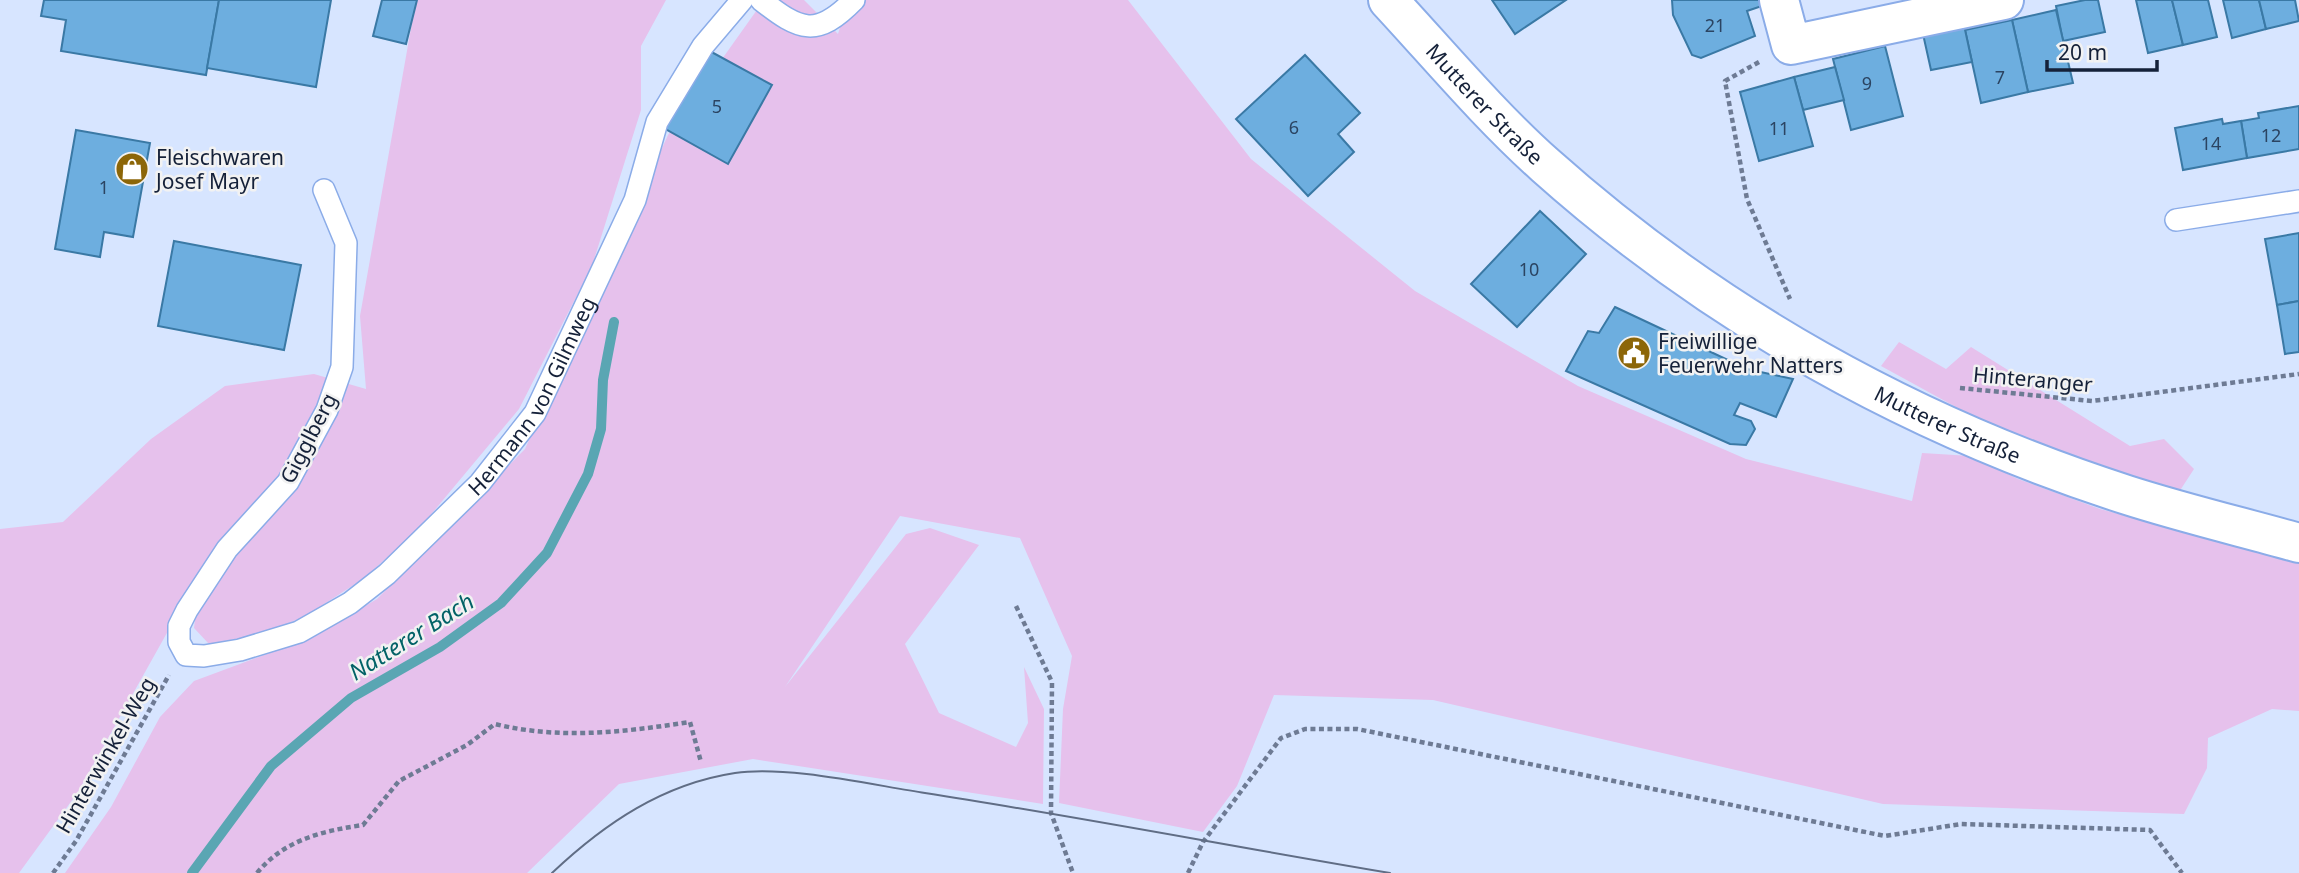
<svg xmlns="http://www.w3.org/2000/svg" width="2299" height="873" font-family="'Noto Sans',sans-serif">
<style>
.green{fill:#e6c1ec}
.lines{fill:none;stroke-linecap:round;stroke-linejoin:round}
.stream{stroke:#5aa6b3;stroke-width:10}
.building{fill:#6daedf;stroke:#3a79a5;stroke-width:2}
.service-casing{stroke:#8bace8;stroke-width:24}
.minor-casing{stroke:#8bace8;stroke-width:42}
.tertiary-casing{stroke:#8bace8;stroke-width:42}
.path{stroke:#6e7b94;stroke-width:4.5;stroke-dasharray:5 3.5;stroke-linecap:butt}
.service{stroke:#fff;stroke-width:21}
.minor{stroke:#fff;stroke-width:38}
.tertiary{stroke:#fff;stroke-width:38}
.tram{stroke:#606d85;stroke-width:2}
.labels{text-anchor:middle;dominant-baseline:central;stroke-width:5;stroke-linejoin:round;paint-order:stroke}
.number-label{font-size:18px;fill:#2b4462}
.street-label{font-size:21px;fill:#152139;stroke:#f2f2f2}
.poi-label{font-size:21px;fill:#152139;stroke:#f2f2f2;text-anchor:start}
.water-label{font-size:23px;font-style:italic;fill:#026267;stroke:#f2f2f2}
</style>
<rect width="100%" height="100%" fill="#d7e5ff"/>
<g class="green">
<polygon points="416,0 666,0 641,46 641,110 592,266 519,409 418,530 363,579 304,617 257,635 209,644 194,628 201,572 78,792 19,873 0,873 0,529 63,522 151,439 225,386 314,374 366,389 360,316"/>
<polygon points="764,0 804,0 838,34 845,11 865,0 1128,0 1251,159 1415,291 1578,386 1746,459 1912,501 1922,453 1971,456 2018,479 2100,509 2299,563 2299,711 2272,709 2208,738 2207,768 2184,814 1883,804 1433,700 1274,695 1237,786 1203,832 1059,803 1063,709 1072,656 1020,538 900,516 785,687 906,534 930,528 979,545 905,644 939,713 1016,747 1028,723 1024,667 1044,709 1043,804 753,759 619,784 527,873 65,873 111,807 160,717 194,681 312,637 377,599 525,449 668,135"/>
<polygon points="1899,342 1946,369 1971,347 2130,446 2164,439 2194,469 2179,492 2101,468 1998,430 1881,366"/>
</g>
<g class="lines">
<polyline class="stream" points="192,873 271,766 351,698 440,647 501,603 547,553 588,474 601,429 603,380 614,322"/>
</g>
<g class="building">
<polygon points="44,0 219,0 206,75 61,51 66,20 41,16"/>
<polygon points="219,0 331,0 316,87 207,68"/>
<polygon points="382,0 417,0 406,44 373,36"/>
<polygon points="1492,0 1566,0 1515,34"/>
<polygon points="1672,0 1759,0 1762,6 1747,11 1755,36 1701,58 1692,55 1673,15"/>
<polygon points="2085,0 2098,0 2105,32 2063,41 2056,6"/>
<polygon points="2136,0 2172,0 2183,45 2148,53"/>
<polygon points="2172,0 2208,0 2217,37 2183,45"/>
<polygon points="2223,0 2259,0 2266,29 2232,38"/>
<polygon points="2259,0 2295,0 2299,21 2266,29"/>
<polygon points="2056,10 2073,83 2028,92 2012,20"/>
<polygon points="2012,20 2028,92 1981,103 1965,30"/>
<polygon points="1964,25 1972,62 1931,70 1923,34"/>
<polygon points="1885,46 1903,116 1851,130 1833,59"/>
<polygon points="706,49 772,85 728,164 662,127"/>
<polygon points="1305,55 1360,113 1338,134 1354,152 1308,196 1236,119"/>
<polygon points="1835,67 1844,100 1803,110 1794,77"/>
<polygon points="1794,77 1813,146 1759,161 1740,92"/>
<polygon points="2299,106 2299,149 2247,158 2241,121 2259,118 2258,113"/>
<polygon points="2222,119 2223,124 2241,121 2247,158 2183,170 2175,128"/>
<polygon points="76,130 150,143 133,237 104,232 100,257 55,249"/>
<polygon points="1540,211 1586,254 1517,327 1471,284"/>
<polygon points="2299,233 2299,301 2277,305 2265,239"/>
<polygon points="174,241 301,265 284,350 158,326"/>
<polygon points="2299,301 2299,352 2285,354 2277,305"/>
<polygon points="1615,307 1747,369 1793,379 1776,417 1740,403 1734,415 1751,421 1755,429 1746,445 1730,444 1566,371 1588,331 1599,333"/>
</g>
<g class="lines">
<defs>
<g id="service">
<path d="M761,0C800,31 817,38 854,0"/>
<path id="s1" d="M324,190L346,243L342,367L327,410L288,482L227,549L187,610L179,626V642L186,655L204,656L240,650L299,632L350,603L387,574L480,483L535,413L635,200L657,122L703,46L742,0"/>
<polyline points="2176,220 2299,201"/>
</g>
<polyline id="minor" points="1779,0 1791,45 2004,0"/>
<g id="tertiary">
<path id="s2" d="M1388,0C1439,55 1489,115 1545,165C1714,316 1912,426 2127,495C2183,513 2242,527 2299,543"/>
</g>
</defs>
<use href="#service" class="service-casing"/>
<use href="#minor" class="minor-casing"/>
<use href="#tertiary" class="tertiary-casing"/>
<g class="path">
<polyline points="1759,62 1725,81 1747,199 1790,299"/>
<polyline points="1960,388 2092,401 2299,374"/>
<polyline points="1016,606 1052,682 1051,813 1073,873"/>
<polyline points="53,873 76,841 169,675"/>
<path d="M257,873C284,840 322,831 363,825L399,781L467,745L495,724C560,740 624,732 690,722L701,762"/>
<polyline points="1188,873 1203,842 1281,738 1305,729 1357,729 1885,836 1961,824 2150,830 2182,873"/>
</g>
<use href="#service" class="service"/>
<use href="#minor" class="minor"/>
<use href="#tertiary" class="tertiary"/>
<path class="tram" d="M552,873C605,823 663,784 735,773C786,765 872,785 925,793C1080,817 1235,847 1390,873"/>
</g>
<defs>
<symbol id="shop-disc" viewBox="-11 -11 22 22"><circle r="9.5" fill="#8c6608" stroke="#f2f2f2"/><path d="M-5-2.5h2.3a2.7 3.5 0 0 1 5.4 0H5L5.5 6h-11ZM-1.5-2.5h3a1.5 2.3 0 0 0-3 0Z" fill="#fff"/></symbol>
<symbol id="civic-disc" viewBox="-11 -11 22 22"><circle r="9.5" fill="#8c6608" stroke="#f2f2f2"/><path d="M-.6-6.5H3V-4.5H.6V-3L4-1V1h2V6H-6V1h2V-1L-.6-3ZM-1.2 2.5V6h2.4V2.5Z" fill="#fff"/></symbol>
</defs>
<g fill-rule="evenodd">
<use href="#shop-disc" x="113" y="150" width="38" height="38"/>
<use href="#civic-disc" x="1615" y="334" width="38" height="38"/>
</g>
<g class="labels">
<g class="number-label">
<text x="1715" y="25">21</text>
<text x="2000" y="77">7</text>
<text x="1867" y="83">9</text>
<text x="717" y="106">5</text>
<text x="1294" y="127">6</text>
<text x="1779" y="128">11</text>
<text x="2271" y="135">12</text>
<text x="2211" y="143">14</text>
<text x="104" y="187">1</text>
<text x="1529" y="269">10</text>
</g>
<g class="street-label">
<text stroke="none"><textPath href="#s2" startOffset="142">Mutterer Straße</textPath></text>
<text transform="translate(2033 379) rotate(5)">Hinteranger</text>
<text stroke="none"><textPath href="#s1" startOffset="975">Hermann von Gilmweg</textPath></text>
<text stroke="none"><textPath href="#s2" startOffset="709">Mutterer Straße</textPath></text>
<text transform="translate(308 438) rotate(-63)">Gigglberg</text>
<text transform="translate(105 755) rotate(-60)">Hinterwinkel-Weg</text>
</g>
<g class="poi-label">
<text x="156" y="157">Fleischwaren<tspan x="156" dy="24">Josef Mayr</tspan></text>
<text x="1658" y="341">Freiwillige<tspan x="1658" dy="24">Feuerwehr Natters</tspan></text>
</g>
<g class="water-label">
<text transform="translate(411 636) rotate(-32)">Natterer Bach</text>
</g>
</g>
<path d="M2047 60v10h110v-10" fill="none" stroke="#152139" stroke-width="3.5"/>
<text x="2058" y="60" font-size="21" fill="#152139" stroke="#f2f2f2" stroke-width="5" paint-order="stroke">20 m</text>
</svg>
